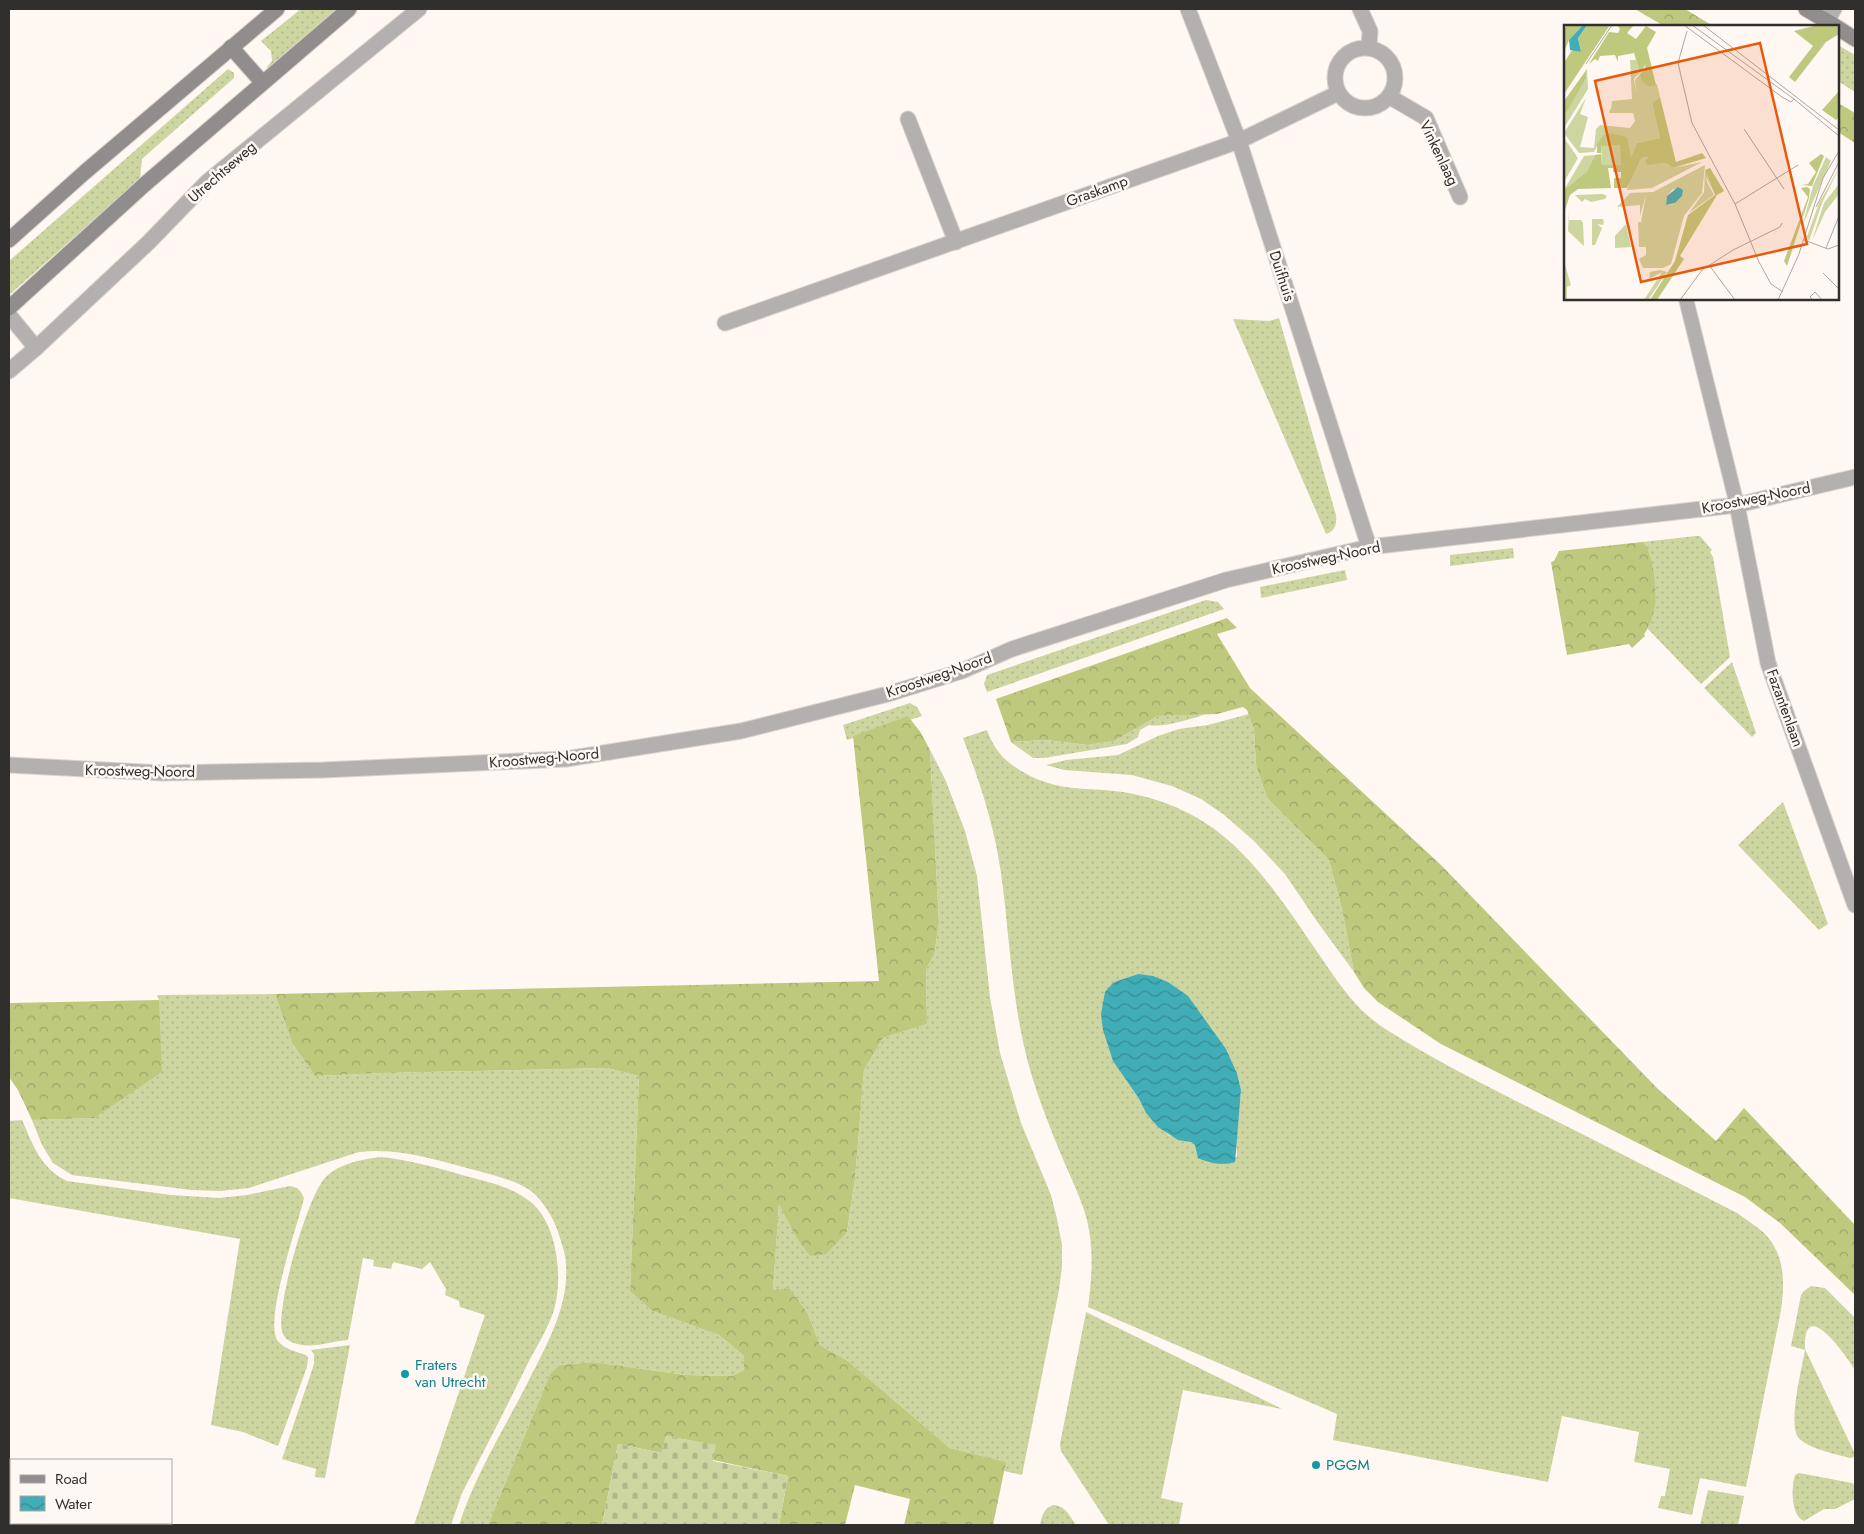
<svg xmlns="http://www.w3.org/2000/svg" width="1864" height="1534" font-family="Jost,sans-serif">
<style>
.grass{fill:url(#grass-dots);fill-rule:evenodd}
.forest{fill:url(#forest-crowns)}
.cemetery{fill:url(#cemetery-stones)}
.water{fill:url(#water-waves)}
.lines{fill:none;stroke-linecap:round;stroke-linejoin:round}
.lane-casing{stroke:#d9d3cf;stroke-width:16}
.street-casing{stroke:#d9d3cf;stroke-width:17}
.secondary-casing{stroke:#d9d3cf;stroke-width:17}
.lane{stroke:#b4b0b0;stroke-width:14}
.street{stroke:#b4b0b0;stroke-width:15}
.secondary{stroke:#928d8d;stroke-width:15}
.culture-dot{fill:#0f9aa8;stroke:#fef7f2;stroke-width:2}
.labels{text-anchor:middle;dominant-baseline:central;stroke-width:5;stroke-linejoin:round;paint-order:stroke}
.street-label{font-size:15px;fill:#312f2d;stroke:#fef7f2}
.culture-label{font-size:15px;fill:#0d838f;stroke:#fef7f2;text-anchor:start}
.inset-road{fill:none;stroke:#aca7a3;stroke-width:1}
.view{fill:#e8590c;fill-opacity:0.15;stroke:#e8590c;stroke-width:2.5}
.inset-edge{fill:none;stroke:#312f2d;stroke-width:2.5}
</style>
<defs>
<pattern id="grass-dots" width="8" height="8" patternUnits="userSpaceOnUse" patternTransform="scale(1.25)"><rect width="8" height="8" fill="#cdd5a1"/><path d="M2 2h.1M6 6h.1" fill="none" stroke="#b0b78b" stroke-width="1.8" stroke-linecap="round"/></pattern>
<pattern id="forest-crowns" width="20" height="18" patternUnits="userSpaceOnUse" patternTransform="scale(1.25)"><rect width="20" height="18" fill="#bfc97e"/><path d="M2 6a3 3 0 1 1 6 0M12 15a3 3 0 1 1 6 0" fill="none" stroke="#9ca468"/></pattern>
<pattern id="cemetery-stones" width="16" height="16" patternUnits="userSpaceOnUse" patternTransform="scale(1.25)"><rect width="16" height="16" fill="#cdd5a1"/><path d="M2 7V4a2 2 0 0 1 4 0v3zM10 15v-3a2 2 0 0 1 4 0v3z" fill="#b0b78b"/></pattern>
<pattern id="water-waves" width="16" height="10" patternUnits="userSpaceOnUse" patternTransform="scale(1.25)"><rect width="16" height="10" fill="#41adb6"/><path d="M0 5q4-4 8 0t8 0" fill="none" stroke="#378d94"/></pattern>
</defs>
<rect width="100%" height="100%" fill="#fef7f2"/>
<g class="grass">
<polygon points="301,9 340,9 269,69 267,67 272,61 271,51 261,41"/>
<polygon points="1838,45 1855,55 1855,92 1838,81"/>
<polygon points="228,69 234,73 234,78 142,159 140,179 9,295 9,261"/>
<path d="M1279,318L1336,515C1337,524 1335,531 1326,534L1233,319L1269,321Z"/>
<polygon points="1696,536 1700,536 1712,550 1710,552 1713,557 1730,657 1701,684 1648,629 1655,605 1642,542"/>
<polygon points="1513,548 1514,558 1450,566 1450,555"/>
<polygon points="1345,570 1347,580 1261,598 1260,587"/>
<polygon points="1206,600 1218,602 1224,609 987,692 984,684 987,675"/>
<polygon points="1732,662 1756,733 1752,737 1704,688"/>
<polygon points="910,703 917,707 922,716 847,740 843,725"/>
<path d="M1205,714C1193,719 1161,728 1149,725L1140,730L1138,737L1127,744L1044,758H1033L1011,742L1046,740L1088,745L1114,741L1158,716Z"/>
<polygon points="1249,714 1254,729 1256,765 1267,798 1329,860 1342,909 1354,972 1316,920 1285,874 1254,841 1223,814 1201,799 1172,786 1132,775 1064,770 1046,765 1066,760 1118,755 1158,736 1179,729 1208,725"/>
<path d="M987,730C993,747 1002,759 1018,769C1057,794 1086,786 1129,793C1150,797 1171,804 1190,814C1247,843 1285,905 1320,956C1336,979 1351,1003 1373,1020C1381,1027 1391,1032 1400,1038C1437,1061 1475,1080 1514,1100C1589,1137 1663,1175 1737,1213C1745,1219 1755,1225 1763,1232C1785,1253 1785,1282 1781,1310L1746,1487L1700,1478L1692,1515L1658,1508L1661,1496H1665L1670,1469L1634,1462L1639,1432L1562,1416L1548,1482L1333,1440L1337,1414L1088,1307C1092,1278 1094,1249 1087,1220C1082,1201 1073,1182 1065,1164C1049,1125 1033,1087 1024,1046C1011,989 1009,930 1001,873C994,824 980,783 963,738ZM1138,974L1226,1049L1237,1073L1241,1090L1236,1143L1237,1157L1169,1135L1146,1113L1138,1097L1117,981Z"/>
<polygon points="930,750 945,779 965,831 977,876 990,997 1000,1053 1021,1123 1051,1195 1057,1219 1062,1245 1062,1266 1059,1290 1022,1475 1004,1471 1005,1462 950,1448 848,1361 820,1345 808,1314 773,1290 779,1203 796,1237 847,1233 855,1179 864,1070 883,1038 927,1024 926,969 934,955 939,923"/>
<polygon points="1783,802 1828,924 1819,930 1738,845"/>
<path d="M275,994L292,1043L315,1076L383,1073L607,1068L639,1076L630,1291L652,1311L719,1335L744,1356V1370L732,1376L686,1375L593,1362L559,1365L550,1374L488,1525H459C475,1475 504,1429 528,1382C546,1346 569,1307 566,1265C566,1254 561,1242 558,1232C554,1218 540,1196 528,1189C514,1180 498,1177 482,1172C442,1162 401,1147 359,1152L249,1188L220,1191L191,1190L72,1175L53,1163L42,1145L32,1120L94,1118L159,1000L157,995Z"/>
<path d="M22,1120C33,1145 41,1169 67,1181L171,1195L219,1198L247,1195L290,1186L297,1188L301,1192L304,1198C298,1225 263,1321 278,1341C284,1349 297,1352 306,1355L308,1358L307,1367L278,1446L243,1432L211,1425L240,1239L9,1198V1121Z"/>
<path d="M381,1157C409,1160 435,1167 462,1175C487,1182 512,1186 532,1203C558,1226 563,1279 554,1310C548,1329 536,1347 527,1365C506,1408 484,1451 462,1493L451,1525H414L485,1315L460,1307L459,1301L445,1295L446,1289L430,1262L422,1269L393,1262L391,1269L373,1266L374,1260L363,1258L348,1340C329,1341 307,1352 288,1340C286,1339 283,1335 282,1331C276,1307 307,1197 325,1178C338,1164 362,1159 381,1157Z"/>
<path d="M1811,1286L1825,1288L1855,1318V1370C1845,1354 1803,1294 1805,1349L1855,1454V1456L1851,1458C1838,1455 1806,1448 1798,1437C1788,1423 1802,1367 1805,1350L1791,1346L1801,1295L1804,1291Z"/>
<polygon points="1086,1312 1282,1409 1183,1390 1161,1498 1183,1503 1179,1525 1109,1525 1061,1451 1060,1444"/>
<polygon points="350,1345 325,1478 315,1477 316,1469 282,1459 314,1364 314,1354 311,1350"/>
<path d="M1799,1473L1852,1483L1855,1486V1499L1835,1509H1824L1804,1521C1791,1516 1791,1487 1795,1475Z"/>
<polygon points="1708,1490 1744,1496 1738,1525 1700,1525"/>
<polygon points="9,1494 11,1494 11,1523 139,1523 138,1525 9,1525"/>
<path d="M1053,1505C1066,1506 1069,1515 1076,1525H1040C1042,1516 1043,1509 1053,1505Z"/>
</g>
<g class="forest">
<polygon points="1635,9 1685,9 1713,26 1664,26"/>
<polygon points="1838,103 1855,113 1855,143 1838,132"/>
<path d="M1642,542C1653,549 1657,592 1655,605C1653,615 1650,627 1644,634L1645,636L1632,648L1629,644L1567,655L1551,562L1554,561L1559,551Z"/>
<polygon points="1227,618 1237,628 1217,634 1250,688 1441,865 1657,1088 1716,1141 1744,1108 1855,1225 1855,1295 1780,1223 1745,1197 1441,1044 1378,1002 1364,988 1354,972 1342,909 1329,860 1267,798 1256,765 1254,729 1247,710 1243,707 1217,714 1158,716 1114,741 1088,745 1046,740 1011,742 996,699"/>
<polygon points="908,716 921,733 930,750 939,923 934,955 926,969 927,1024 883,1038 864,1070 855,1179 847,1232 826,1254 810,1256 796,1237 779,1204 773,1290 789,1288 808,1314 820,1345 848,1361 950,1448 1006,1462 993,1525 904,1525 910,1499 855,1485 845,1525 779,1525 788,1476 713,1460 715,1445 666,1436 662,1453 618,1444 602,1525 488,1525 550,1374 559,1365 593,1362 686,1375 732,1376 744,1370 744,1356 719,1335 652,1311 630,1291 639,1076 607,1068 383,1073 315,1076 292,1043 275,994 879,981 853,736"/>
<polygon points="159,1000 162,1072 94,1118 32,1120 18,1090 9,1077 9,1003"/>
</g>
<polygon class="cemetery" points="666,1436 716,1445 713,1461 788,1476 779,1525 602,1525 618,1444 662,1453"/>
<path class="water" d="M1138,974L1153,976L1168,982L1188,996L1226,1049L1237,1073L1241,1090L1235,1162C1224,1166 1208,1163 1198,1158L1195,1145L1191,1142L1178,1140L1158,1127L1146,1113L1138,1097L1113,1061L1103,1030L1101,1014L1105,992L1112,984L1117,981Z"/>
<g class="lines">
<defs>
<polyline id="lane" points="1686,299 1737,505"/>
<g id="street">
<polyline points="1188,9 1239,141 1369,547"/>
<polyline points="1360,9 1370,31 1369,48"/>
<polyline points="1827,21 1834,9"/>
<circle cx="1365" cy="78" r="30"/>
<polyline points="1390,97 1426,118 1460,197"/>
<polyline points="908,119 956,242"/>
<polyline points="9,315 36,348"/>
<polyline points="725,323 1239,141 1338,93"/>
<polyline points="9,371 36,348 149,242 208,181 419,9"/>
<polyline points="1737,505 1768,663 1855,905"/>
<polyline points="9,765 162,773 323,770 566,759 741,731 888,694 962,671 1012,649 1226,580 1369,547 1737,505 1855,477"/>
</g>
<g id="secondary">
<polyline points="1806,9 1835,26"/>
<polyline points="1838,28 1855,39"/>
<polyline points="231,47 262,82"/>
<polyline points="9,240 85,172 277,9"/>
<polyline points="9,308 144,185 349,9"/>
</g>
</defs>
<use href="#lane" class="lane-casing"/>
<use href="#street" class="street-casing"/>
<use href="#secondary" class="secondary-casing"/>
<use href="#lane" class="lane"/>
<use href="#street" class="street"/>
<use href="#secondary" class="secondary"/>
</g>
<g class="culture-dot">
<circle cx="405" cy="1374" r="5"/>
<circle cx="1316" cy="1465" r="5"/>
</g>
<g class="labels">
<g class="street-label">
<text transform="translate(1439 153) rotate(64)">Vinkenlaag</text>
<text transform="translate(222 172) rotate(-41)">Utrechtseweg</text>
<text transform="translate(1097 191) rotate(-20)">Graskamp</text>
<text transform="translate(1282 276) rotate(72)">Duifhuis</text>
<text transform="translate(1756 498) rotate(-11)">Kroostweg-Noord</text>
<text transform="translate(1326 558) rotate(-12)">Kroostweg-Noord</text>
<text transform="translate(939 675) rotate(-19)">Kroostweg-Noord</text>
<text transform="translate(1785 708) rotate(70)">Fazantenlaan</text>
<text transform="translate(544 758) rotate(-5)">Kroostweg-Noord</text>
<text transform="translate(140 771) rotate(1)">Kroostweg-Noord</text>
</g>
<g class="culture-label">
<text x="415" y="1365">Fraters<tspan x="415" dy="17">van Utrecht</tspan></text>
<text x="1326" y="1465">PGGM</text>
</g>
</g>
<g transform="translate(1564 25)">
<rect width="275" height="275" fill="#fef7f2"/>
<path d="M66,35H72L76,48L72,51L70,54L72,68L71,55L76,49L85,62L93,59L96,72L88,78L96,113L73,118L67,132L65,126L38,111L30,127L15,128L0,108L22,73L16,89L24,92L16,122L30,123L32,104L36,100L66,103L71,96L69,88H45L46,84L53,85L47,84L48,76L68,74ZM23,45L24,64L0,103V92L22,54ZM0,113L14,133L0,157ZM31,130L23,146L0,165L20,131ZM86,132L90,139L102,138L109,143L138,137L88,163L63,165L71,140L76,133ZM262,132L267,136L239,199L249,161ZM141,140L138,168L120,191L107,239L99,243H79L75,234L82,230V222H75L74,197H77L82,170L76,191V180L53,182L66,168L89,167ZM109,164L119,165L118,171L110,179L102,180L103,171ZM275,143L258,178L245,216L243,212L255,178ZM141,145L149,166L142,152L143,157L150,170L125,188L140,167ZM275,159V169L261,187L248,216L260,178ZM39,169L43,171L41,174L27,177L21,174L18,177L11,170ZM5,187V195H17L19,198L20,221L4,206ZM28,194H39L40,197L39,200L33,199L38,203L31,220H28ZM62,199L67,222L51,223V211ZM0,236L7,260L3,262V275H0ZM96,245L103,247L84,275H80L98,247L85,254L86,247Z" fill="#cdd5a1" fill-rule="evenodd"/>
<path d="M3,0H19L5,15L0,27V5ZM23,0H46L0,69V38L8,25L17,27L14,12ZM53,0H70L63,8L72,14L82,1L92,7L83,23L92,60L85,62L78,56L76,49L80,45L82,39L76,48L70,28L54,31V37L51,30L36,31L34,36L31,34L25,39L45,7L54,8L56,4ZM254,0H275V9L262,17L231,57L225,52L249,21L230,6ZM23,44L22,54L0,92V76ZM275,66V92L272,95L258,85ZM96,72L112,137L138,128L142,133L109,143L102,138L84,140L81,136L85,132L77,133L63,163H50V153H57V147H49V143H44L47,163L14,164L6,170L0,188V165L23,146L31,130L37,129L38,140L56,125L37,121V128H33V119L38,111L44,108L63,112L67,132L73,118L96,113L88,78ZM257,129L260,131L248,161L238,160L244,159L252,147L245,138ZM146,143L160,166L153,170L116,231L120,234L93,275H86L111,236L124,190L151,170L141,145ZM243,162L246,164L245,173L223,241L220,236L244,172L237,163Z" fill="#bfc97e"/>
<path d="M56,120L57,140H38L37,121Z" fill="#cdd5a1"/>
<path d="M19,0H23L14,13L17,27L6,25L5,15ZM114,162L119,165L118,171L111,178L102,180L103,171Z" fill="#41adb6"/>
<path class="inset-road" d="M120,0L218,72L227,77L230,74M128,0L230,74L275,111M139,0L275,105M123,6L114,38L128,98L171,179L195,237L207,259L219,267M22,39L48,0M180,104L220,164M171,179L234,140M252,182L275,137M240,215L264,224L275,220M262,223L275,191M145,240L171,275M259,248L275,264M116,275L138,245L169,225L216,202L218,198M214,275L235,229L259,153L275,126M249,275L246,272L251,267L258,275"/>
<path class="view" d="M196,18L243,219L77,257L31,56Z"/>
<rect width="275" height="275" class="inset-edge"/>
</g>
<rect width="1864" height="1534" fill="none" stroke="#312f2d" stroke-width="20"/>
<rect x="10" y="1459" width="162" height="65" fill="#fef7f2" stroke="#aca7a3"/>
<rect x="20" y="1475" width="25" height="8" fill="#928d8d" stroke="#aca7a3"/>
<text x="55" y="1484" font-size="15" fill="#312f2d">Road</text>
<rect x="20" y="1496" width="25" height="15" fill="url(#water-waves)" stroke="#aca7a3"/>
<text x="55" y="1509" font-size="15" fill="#312f2d">Water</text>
</svg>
